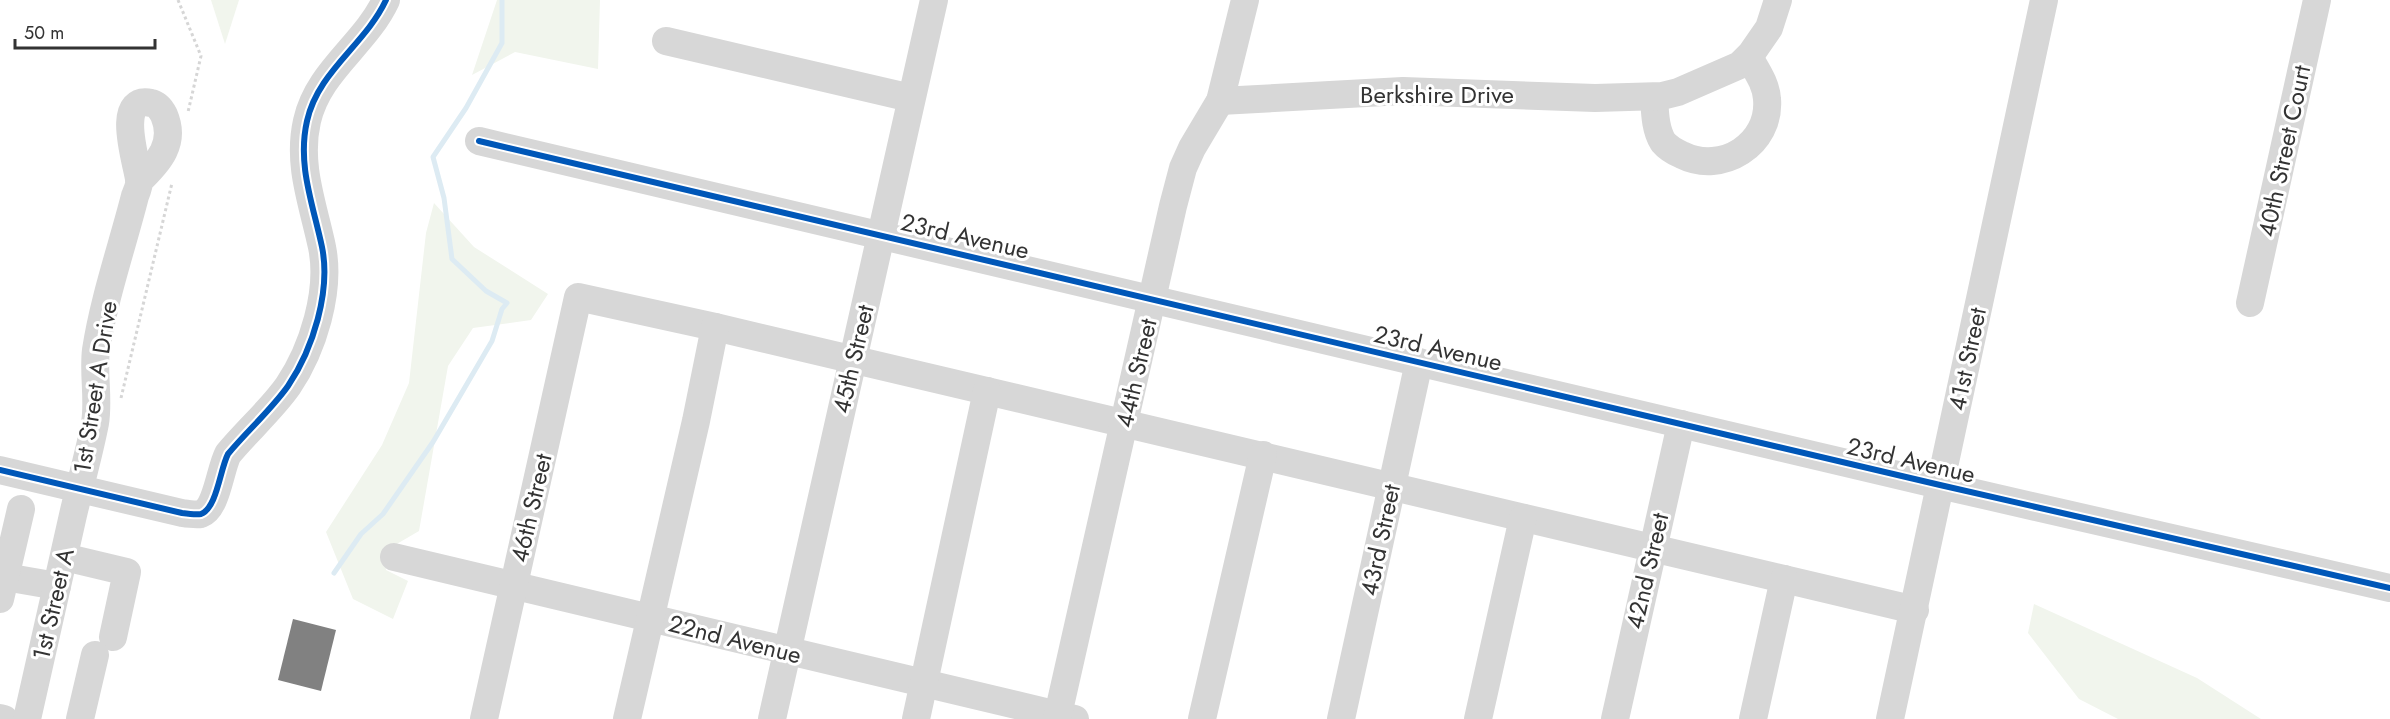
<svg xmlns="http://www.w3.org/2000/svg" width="2390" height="719" font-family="Jost,sans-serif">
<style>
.green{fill:#f1f5ed}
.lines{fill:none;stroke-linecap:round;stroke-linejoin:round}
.stream{stroke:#ddebf3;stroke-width:5}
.building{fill:#818181}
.path{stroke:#d6d6d6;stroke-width:3;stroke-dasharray:3 3;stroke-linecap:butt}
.minor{stroke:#d7d7d7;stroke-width:28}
.cycleway-casing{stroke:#fff;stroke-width:10}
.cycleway{stroke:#0057b8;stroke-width:6}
.labels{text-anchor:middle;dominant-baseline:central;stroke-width:6;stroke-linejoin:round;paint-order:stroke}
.street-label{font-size:24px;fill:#333;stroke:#fff}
</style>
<rect width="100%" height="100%" fill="#fff"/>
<g class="green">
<polygon points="211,0 239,0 225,44"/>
<polygon points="497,0 600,0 598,69 515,52 472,75"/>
<polygon points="434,203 474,247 548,294 531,320 473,328 448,366 419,531 383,552 386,570 408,581 393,619 353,599 326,532 382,445 409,383 426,233"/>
<polygon points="2034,604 2197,678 2261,719 2118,719 2079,699 2028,633"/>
</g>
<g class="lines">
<polyline class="stream" points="334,573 361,534 383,514 433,442 492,341 502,309 507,303 486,291 452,259 444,198 433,157 466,108 502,43 502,0"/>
</g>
<polygon class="building" points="293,619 336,630 321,691 278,680"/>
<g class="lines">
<g class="path">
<polyline points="178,0 201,56 188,112"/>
<polyline points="121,398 172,183"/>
</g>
<g class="minor">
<polyline points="666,41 911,98"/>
<path d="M1654,97C1655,112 1655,129 1663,142C1668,148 1675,152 1682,155C1722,175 1771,144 1767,99C1766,83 1756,70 1749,57"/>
<polyline points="1220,101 1403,91 1595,98 1662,96 1678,92 1740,65 1751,54 1769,28 1778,0"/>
<polyline points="479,141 1940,485 2390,588"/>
<polyline points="2250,303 2317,0"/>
<path d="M0,470L182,513C189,514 196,515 201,514C217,508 220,469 228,454C247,431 271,410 288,386C313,349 331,291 322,247C313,204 297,165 307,121C318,71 365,45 386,0"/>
<polyline points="64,557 127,572 113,637"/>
<polyline points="394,557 1075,719"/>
<polyline points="5,577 57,586"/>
<polyline points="0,599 21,509"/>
<polyline points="0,718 4,719"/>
<path d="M27,719C42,651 58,583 73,515C80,485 89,454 95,423C99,399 93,374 96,350C104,298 122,247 135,196C137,191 140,184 139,179C137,163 114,95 151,103C157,104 161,109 164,115C176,143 159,162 139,181"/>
<polyline points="80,719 95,655"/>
<polyline points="484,719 578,297 715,327 1915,610"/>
<polyline points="627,719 696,421 715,327"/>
<polyline points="772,719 934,0"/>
<polyline points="916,719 987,391"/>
<polyline points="1057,719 1173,206 1183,168 1192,148 1220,101 1245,0"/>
<polyline points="1202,719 1263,455"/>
<polyline points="1341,719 1419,362"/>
<polyline points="1478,719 1523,518"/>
<polyline points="1615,719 1681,424"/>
<polyline points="1753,719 1784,579"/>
<polyline points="1890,719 2044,0"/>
</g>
<defs>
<g id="cycleway">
<polyline points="479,141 1940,485 2390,588"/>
<path d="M0,470L182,513C189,514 196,515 201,514C217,508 220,469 228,454C247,431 271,410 288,386C313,349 331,291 322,247C313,204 297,165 307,121C318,71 365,45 386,0"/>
</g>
</defs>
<use href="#cycleway" class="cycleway-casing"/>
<use href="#cycleway" class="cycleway"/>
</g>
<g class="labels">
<g class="street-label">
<text x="1437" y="94">Berkshire Drive</text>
<text transform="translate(2284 151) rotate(-78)">40th Street Court</text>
<text transform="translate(965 236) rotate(13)">23rd Avenue</text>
<text transform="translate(1438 348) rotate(13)">23rd Avenue</text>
<text transform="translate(853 359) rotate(-77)">45th Street</text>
<text transform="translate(1967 359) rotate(-78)">41st Street</text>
<text transform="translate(1136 373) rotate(-77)">44th Street</text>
<text transform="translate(95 387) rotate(-81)">1st Street A Drive</text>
<text transform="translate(1911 460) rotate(13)">23rd Avenue</text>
<text transform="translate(531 508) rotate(-77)">46th Street</text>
<text transform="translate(1380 540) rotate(-78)">43rd Street</text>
<text transform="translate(1647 571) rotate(-77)">42nd Street</text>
<text transform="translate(53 604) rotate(-77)">1st Street A</text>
<text transform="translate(735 639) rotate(14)">22nd Avenue</text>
</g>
</g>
<path d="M15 39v9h140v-9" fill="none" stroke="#333333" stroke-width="3"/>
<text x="24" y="39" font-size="18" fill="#333333" stroke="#ffffff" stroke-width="4.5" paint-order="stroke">50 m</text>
</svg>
